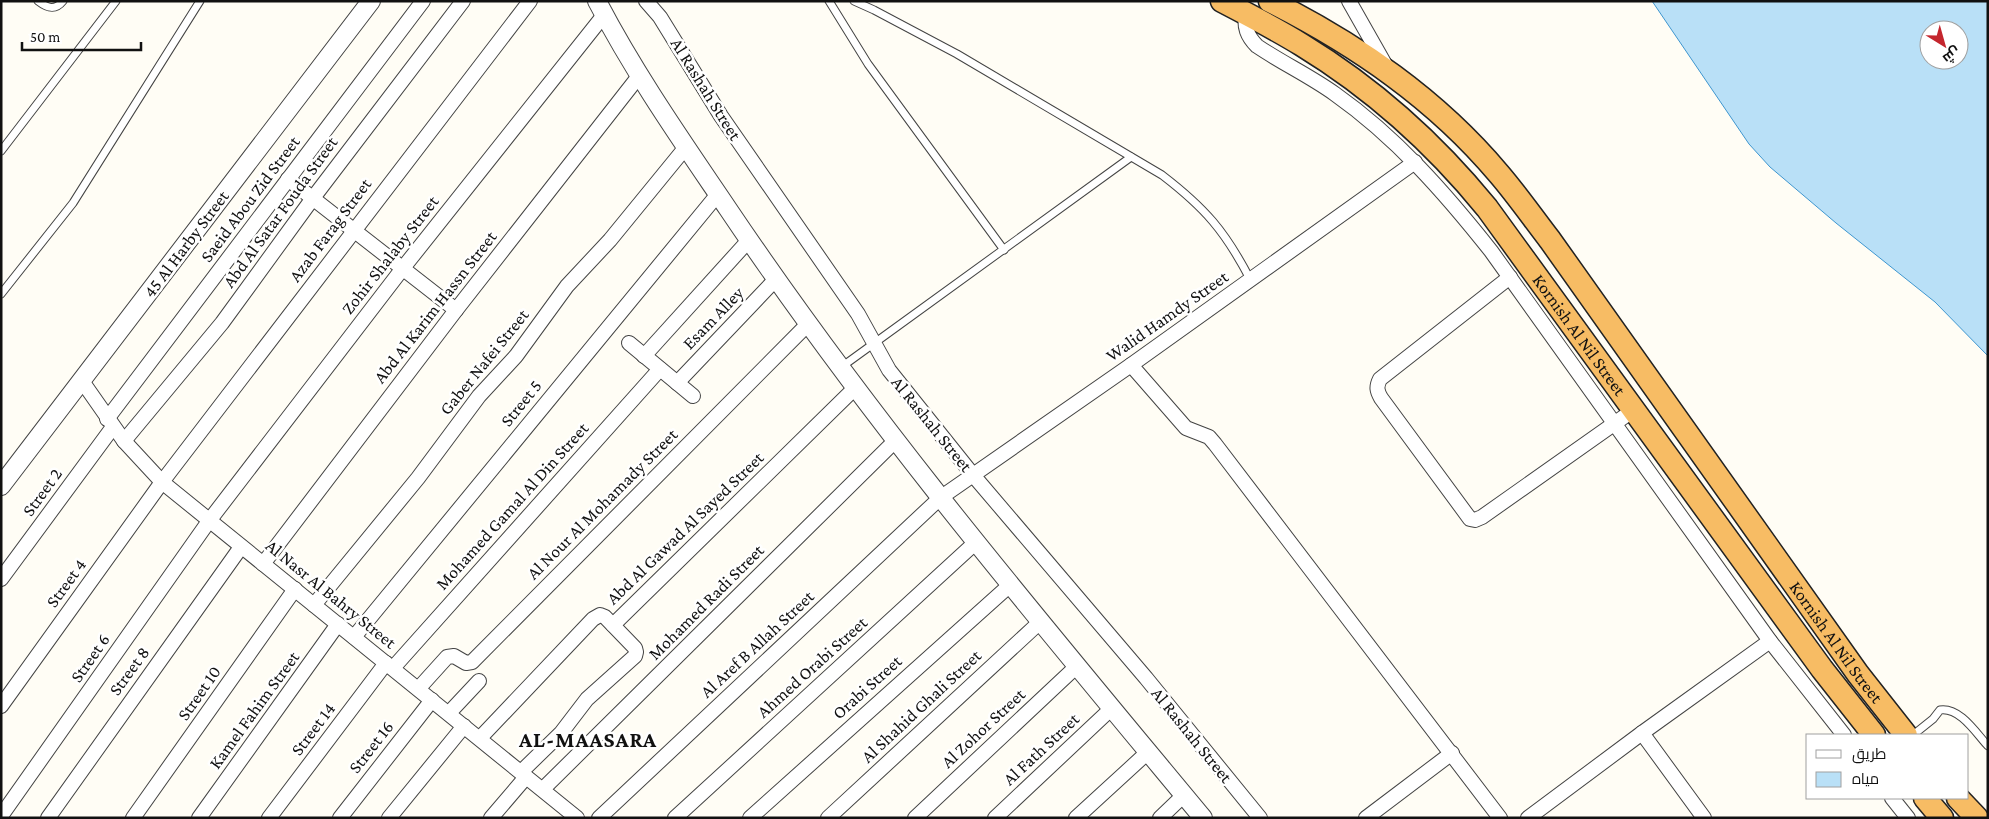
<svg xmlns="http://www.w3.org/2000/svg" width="1989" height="819" font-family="'Crimson Pro',Cairo,serif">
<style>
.water{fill:#b9e0f7;stroke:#3f96cf;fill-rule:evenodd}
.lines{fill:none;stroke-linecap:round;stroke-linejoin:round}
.service-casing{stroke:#444;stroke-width:9}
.minor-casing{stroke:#444;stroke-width:16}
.tertiary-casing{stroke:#444;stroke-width:20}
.trunk-casing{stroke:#222;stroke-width:25}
.service{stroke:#fff;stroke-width:7}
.minor{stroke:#fff;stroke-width:14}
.tertiary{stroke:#fff;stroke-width:18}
.trunk{stroke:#f7bc64;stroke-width:22}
.labels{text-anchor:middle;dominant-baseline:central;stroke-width:5;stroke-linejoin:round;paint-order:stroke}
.street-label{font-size:18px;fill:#111;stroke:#fff}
.district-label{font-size:22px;font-weight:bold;letter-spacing:1px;fill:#111;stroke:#fff}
</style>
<rect width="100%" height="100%" fill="#fffdf5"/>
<path class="water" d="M1652,1H1988V356L1935,302L1836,223L1770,167L1749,144ZM1929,30H1959V60H1929Z"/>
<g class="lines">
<defs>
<g id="service">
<path d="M38,1C47,8 55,11 63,1"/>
<polyline points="829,1 868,64 1004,250"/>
<path d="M854,1L874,10L957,54L1162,175C1205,208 1225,231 1250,279"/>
<polyline points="1,151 116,1"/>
<polyline points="1,294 73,203 200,1"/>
<polyline points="840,368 1131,157"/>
<path d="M1913,735L1933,719L1940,710C1960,707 1976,733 1988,746"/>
</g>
<g id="minor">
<polyline points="646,1 660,17 721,116 858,314 889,370 973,475 1146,678 1260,818"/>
<polyline points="1349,1 1387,68"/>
<path d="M1246,14C1244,27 1247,36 1257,46C1282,63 1310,76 1335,94C1396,137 1445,193 1491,251L1770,641L1844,735"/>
<polyline points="288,179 456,310"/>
<path d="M1510,277L1380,379C1376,387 1377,391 1381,398L1470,519L1475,520L1482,517L1635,409"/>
<polyline points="629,343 693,396"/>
<polyline points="644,356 749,240"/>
<polyline points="1131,365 1186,428 1209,437 1215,444 1500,818"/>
<polyline points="82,381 124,441 162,482 577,818"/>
<polyline points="677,383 776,279"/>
<polyline points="107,419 423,1"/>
<polyline points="124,441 222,323 313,198 463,1"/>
<polyline points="263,564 456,310 639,76"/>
<polyline points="1,579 113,427"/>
<polyline points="314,605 418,478 479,396 516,356 567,286 610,240 686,147"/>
<polyline points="613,625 855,388"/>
<polyline points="354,637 718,194"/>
<polyline points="393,668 660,369"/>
<polyline points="419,688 447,657 454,656 466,663 472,662 808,324"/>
<polyline points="1,706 162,482 530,1"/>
<polyline points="449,713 479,681"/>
<polyline points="1642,733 1704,818"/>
<polyline points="480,738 593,619 600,615 605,617 635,648 636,652 635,656 587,699 561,733 521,772"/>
<polyline points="543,789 895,441"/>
<polyline points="1892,798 1908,818"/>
<polyline points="1,816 209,521 403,268 604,15"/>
<polyline points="48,818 241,547"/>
<polyline points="133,818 295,589"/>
<polyline points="199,818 338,624"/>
<polyline points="269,818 386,663"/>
<polyline points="340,818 432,700"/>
<polyline points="389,818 464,726"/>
<polyline points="491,818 526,777"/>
<polyline points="599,818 940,498 1131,365 1415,162"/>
<polyline points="675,818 975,543"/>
<polyline points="750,818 1010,585"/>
<polyline points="828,818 1040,622"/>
<polyline points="915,818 1077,666"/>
<polyline points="995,818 1112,708"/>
<polyline points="1076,818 1148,752"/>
<polyline points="1160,818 1184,795"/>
<polyline points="1366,818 1452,753"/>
<polyline points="1528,818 1642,733 1770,641"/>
</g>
<g id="tertiary">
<path d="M597,1C635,74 682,141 728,209C872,423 1038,619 1203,818"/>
<polyline points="1,486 371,1"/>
</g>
<g id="trunk">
<path id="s1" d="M1222,1C1249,15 1276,29 1302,45C1374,89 1434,143 1487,208L1822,669L1874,735"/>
<path id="s2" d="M1270,1C1357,45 1436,99 1499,174C1517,195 1533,218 1550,240L1858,674L1906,735"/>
<polyline points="1925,798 1942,818"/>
<polyline points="1958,798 1977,818"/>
</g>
</defs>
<use href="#service" class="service-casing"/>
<use href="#minor" class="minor-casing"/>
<use href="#tertiary" class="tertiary-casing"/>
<use href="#trunk" class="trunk-casing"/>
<use href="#service" class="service"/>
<use href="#minor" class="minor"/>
<use href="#tertiary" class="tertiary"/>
<use href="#trunk" class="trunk"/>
</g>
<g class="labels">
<g class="street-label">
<text transform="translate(706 89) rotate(58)">Al Rashah Street</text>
<text transform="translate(250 199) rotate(-53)">Saeid Abou Zid Street</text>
<text transform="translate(280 212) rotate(-54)">Abd Al Satar Fouda Street</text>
<text transform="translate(330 230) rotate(-53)">Azab Farag Street</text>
<text transform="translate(186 244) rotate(-53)">45 Al Harby Street</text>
<text transform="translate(390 255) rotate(-52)">Zohir Shalaby Street</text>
<text transform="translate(435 307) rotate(-52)">Abd Al Karim Hassn Street</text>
<text transform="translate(1167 316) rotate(-35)">Walid Hamdy Street</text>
<text transform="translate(713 318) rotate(-46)">Esam Alley</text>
<text stroke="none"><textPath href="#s1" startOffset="496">Kornish Al Nil Street</textPath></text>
<text transform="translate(484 362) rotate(-51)">Gaber Nafei Street</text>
<text transform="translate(521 403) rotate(-51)">Street 5</text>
<text transform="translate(932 424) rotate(51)">Al Rashah Street</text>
<text transform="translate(42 492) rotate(-54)">Street 2</text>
<text transform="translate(602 504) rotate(-45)">Al Nour Al Mohamady Street</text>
<text transform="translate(512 506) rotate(-48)">Mohamed Gamal Al Din Street</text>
<text transform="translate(685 528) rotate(-44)">Abd Al Gawad Al Sayed Street</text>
<text transform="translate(66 583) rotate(-54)">Street 4</text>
<text transform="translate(331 594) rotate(39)">Al Nasr Al Bahry Street</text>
<text transform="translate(706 602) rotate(-45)">Mohamed Radi Street</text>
<text stroke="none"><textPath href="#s2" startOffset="866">Kornish Al Nil Street</textPath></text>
<text transform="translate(757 644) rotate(-43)">Al Aref B Allah Street</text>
<text transform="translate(90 658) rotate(-55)">Street 6</text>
<text transform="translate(812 667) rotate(-42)">Ahmed Orabi Street</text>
<text transform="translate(129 671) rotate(-54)">Street 8</text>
<text transform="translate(867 687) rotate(-42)">Orabi Street</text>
<text transform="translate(199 693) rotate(-55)">Street 10</text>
<text transform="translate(921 706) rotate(-43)">Al Shahid Ghali Street</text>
<text transform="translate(254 710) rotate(-54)">Kamel Fahim Street</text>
<text transform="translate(983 728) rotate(-43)">Al Zohor Street</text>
<text transform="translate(313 729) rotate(-53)">Street 14</text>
<text transform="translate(1192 735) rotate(51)">Al Rashah Street</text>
<text transform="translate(371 747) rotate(-52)">Street 16</text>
<text transform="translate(1041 749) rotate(-43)">Al Fath Street</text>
</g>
<g class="district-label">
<text x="588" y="739">AL-MAASARA</text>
</g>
</g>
<rect width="1989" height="819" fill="none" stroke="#111111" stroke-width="5"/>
<rect x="1806" y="734" width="162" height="65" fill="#ffffff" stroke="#a0a0a0"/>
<rect x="1816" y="750" width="25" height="8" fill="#ffffff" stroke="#a0a0a0"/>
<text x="1852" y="759" font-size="15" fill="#111111">طريق</text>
<rect x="1816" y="772" width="25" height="15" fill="#b9e0f7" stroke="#a0a0a0"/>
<text x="1852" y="784" font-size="15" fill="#111111">مياه</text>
<g transform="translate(1944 45) rotate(143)"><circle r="24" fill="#ffffff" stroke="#a0a0a0"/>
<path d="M0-4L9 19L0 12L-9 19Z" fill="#c4262e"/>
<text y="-8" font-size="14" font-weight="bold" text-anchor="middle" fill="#111111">ش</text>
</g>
<path d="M22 42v8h119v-8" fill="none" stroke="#111111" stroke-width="2.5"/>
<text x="30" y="42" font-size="15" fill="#111111" stroke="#ffffff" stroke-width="4" paint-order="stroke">50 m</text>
</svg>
